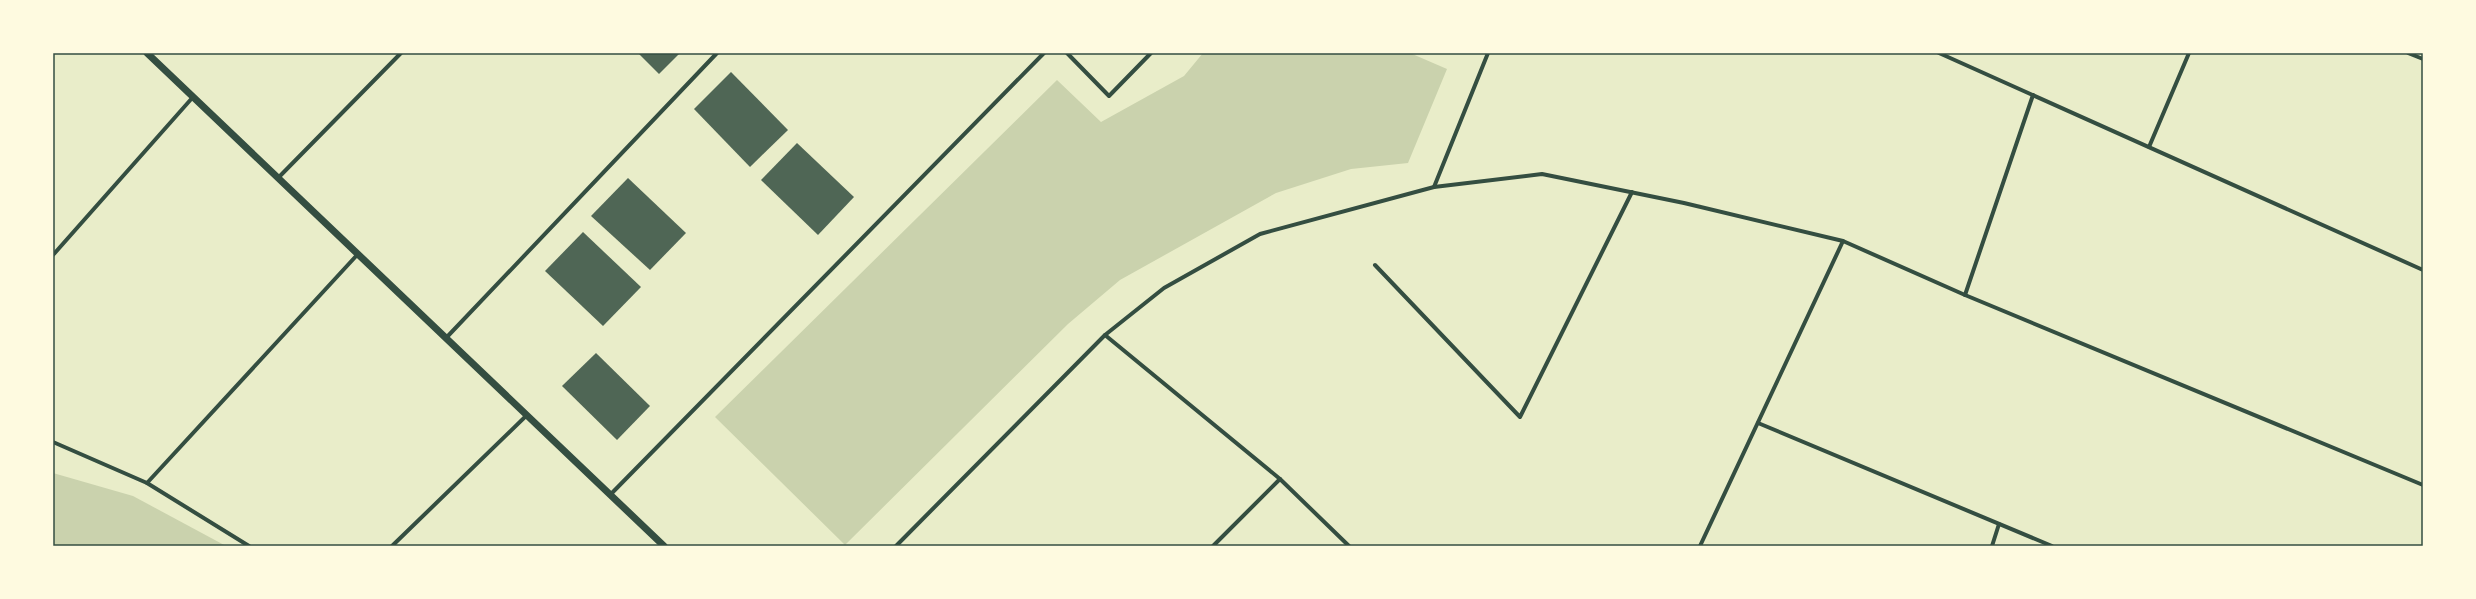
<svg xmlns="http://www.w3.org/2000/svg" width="2476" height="599" font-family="Quicksand,sans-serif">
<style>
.green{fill:#cad2ad}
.building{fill:#4f6655}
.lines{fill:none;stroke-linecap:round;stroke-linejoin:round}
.minor{stroke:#344e41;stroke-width:4}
.tertiary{stroke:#344e41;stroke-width:7}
.neatline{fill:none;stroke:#344e41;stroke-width:1.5}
</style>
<rect width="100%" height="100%" fill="#e9edc9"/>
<g class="green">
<polygon points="1203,53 1410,53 1447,69 1408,163 1351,169 1276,193 1120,280 1068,324 845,545 715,417 1057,80 1101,122 1184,76"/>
<polygon points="53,473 133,496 226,546 53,546"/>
</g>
<g class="building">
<polygon points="638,53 680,53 659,74"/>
<polygon points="731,72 788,130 750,167 694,109"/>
<polygon points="797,143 854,197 818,235 761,180"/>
<polygon points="628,178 686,233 650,270 591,216"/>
<polygon points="583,232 641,287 603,326 545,271"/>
<polygon points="596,353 650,406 617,440 562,386"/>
</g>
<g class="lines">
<g class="minor">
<polyline points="1067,53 1109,96 1151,53"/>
<polyline points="1939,53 2423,270"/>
<polyline points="2408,53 2423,59"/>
<polyline points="2149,147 2189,53"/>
<polyline points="278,178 401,53"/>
<polyline points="1434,187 1488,53"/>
<polyline points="53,255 193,97"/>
<polyline points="1375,265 1520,417 1632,192"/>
<polyline points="1965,295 2033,95"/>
<polyline points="1105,335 1280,479 1349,546"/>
<polyline points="446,338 717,53"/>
<polyline points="1758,423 2052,546"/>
<polyline points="53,442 147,483 249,546"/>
<polyline points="147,483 358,254"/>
<polyline points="610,495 1044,53"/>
<polyline points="392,546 527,415"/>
<polyline points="896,546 1105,335 1164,288 1260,234 1434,187 1542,174 1684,203 1843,241 1965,295 2423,485"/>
<polyline points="1213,546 1280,479"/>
<polyline points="1700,546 1843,241"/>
<polyline points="1992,546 1999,524"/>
</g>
<polyline class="tertiary" points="147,53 664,546"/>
</g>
<rect width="2476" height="599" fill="none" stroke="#fefae0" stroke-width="108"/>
<rect x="54" y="54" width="2368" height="491" class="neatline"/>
</svg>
